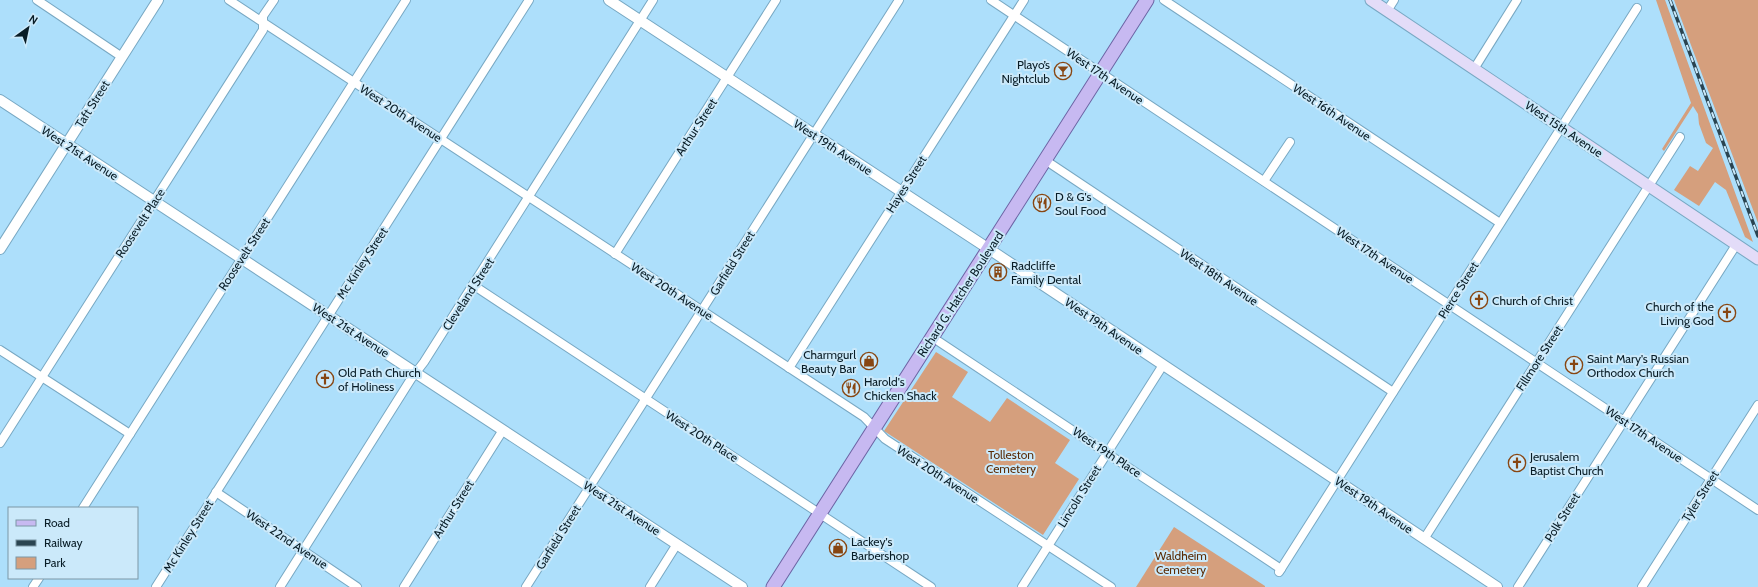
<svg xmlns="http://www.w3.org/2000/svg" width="1758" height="587" font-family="Cabin,sans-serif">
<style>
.green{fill:#d59f7d}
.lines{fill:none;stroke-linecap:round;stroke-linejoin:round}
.minor-casing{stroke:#78a8c3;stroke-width:10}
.tertiary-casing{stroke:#78a8c3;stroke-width:12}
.secondary-casing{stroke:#78a8c3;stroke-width:13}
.primary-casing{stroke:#6c64a4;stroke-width:15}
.minor{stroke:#fff;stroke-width:8}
.tertiary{stroke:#fff;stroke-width:10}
.secondary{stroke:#e3dcf8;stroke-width:11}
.primary{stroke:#c7b9f1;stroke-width:13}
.rail-casing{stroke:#2a4451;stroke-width:3.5}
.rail{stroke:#cbe9fa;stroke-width:2;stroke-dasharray:6;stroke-linecap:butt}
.labels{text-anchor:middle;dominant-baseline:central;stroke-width:4;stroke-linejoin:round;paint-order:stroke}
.poi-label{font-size:12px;fill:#091d27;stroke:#cbe9fa;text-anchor:start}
.street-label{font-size:12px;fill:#091d27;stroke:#cbe9fa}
.park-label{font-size:12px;fill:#5a2b05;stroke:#cbe9fa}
</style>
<rect width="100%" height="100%" fill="#addffb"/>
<g class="green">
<polygon points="1656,0 1665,0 1753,242 1745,237 1726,190 1715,182 1699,206 1674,190 1690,166 1698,171 1713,148 1706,143 1699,124 1698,114 1693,106 1664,151 1662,149 1691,103"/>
<polygon points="1674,0 1758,0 1758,223"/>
<polygon points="936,352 968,372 952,397 990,422 1007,398 1070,440 1055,463 1079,479 1043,535 884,431"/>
<polygon points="1174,527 1265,586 1265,587 1136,587"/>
</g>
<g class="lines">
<defs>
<g id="minor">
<polyline points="37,0 122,57"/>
<polyline points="229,0 864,417 885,439 1111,587"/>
<polyline points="991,0 1758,510"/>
<polyline points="1164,0 1500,223"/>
<polyline points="1387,11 1394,0"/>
<polyline points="1474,69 1517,0"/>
<polyline points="1045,160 1393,392"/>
<polyline points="1264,181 1290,142"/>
<polyline points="615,254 776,0"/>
<polyline points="473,285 931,587"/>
<polyline points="932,337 1281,569"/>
<polyline points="0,350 130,434"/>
<polyline points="789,368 1024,0"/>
<polyline points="0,443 261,33 263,30 263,16 274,0"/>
<polyline points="216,492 357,587"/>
<polyline points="83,508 406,0"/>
<polyline points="1424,539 1680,137"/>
<polyline points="1279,572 1637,8"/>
<polyline points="33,587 39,578"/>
<polyline points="156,587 529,0"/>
<polyline points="280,587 411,379 424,362 653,0"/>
<polyline points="404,587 503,430"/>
<polyline points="526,587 899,0"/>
<polyline points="650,587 677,544"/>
<polyline points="1022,587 1163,365"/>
<polyline points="1518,587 1736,245"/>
<polyline points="1642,587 1758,405"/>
</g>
<g id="tertiary">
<polyline points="609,0 989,249 1497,587"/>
<polyline points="0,100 742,587"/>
<polyline points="0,249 158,0"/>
</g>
<polyline id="secondary" points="1371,0 1758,259"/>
<polyline id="primary" points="773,587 1147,0"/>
</defs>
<use href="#minor" class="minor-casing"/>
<use href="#tertiary" class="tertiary-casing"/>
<use href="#secondary" class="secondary-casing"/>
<use href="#primary" class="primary-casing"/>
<use href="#minor" class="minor"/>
<use href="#tertiary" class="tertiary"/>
<use href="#secondary" class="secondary"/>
<use href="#primary" class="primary"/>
<defs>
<polyline id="rail" points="1670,0 1758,236"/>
</defs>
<use href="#rail" class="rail-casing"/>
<use href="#rail" class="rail"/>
</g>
<defs>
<symbol id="bar-ring" viewBox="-11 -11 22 22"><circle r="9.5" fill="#cbe9fa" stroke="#874612" stroke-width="1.5"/><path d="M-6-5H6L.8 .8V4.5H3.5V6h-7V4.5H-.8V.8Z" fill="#874612"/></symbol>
<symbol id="restaurant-ring" viewBox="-11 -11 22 22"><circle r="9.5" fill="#cbe9fa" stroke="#874612" stroke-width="1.5"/><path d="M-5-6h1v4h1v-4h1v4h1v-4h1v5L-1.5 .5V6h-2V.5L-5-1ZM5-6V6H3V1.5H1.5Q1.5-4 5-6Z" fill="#874612"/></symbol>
<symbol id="building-ring" viewBox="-11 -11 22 22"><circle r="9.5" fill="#cbe9fa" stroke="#874612" stroke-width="1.5"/><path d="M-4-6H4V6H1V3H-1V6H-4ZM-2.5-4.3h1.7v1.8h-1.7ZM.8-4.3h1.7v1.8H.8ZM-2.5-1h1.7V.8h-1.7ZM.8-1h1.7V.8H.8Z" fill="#874612"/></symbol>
<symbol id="church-ring" viewBox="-11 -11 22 22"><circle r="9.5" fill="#cbe9fa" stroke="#874612" stroke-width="1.5"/><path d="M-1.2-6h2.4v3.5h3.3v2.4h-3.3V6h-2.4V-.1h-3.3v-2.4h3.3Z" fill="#874612"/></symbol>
<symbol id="shop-ring" viewBox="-11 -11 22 22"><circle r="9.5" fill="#cbe9fa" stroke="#874612" stroke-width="1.5"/><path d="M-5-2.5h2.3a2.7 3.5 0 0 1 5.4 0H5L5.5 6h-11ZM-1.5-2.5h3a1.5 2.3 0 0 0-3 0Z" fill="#874612"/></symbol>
</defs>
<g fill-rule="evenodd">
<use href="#bar-ring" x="1053" y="61" width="20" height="20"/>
<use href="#restaurant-ring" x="1032" y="193" width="20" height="20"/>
<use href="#building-ring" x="988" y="262" width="20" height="20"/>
<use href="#church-ring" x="1469" y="290" width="20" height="20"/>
<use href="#church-ring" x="1717" y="303" width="20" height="20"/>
<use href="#shop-ring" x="859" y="351" width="20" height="20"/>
<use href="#church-ring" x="1564" y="355" width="20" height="20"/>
<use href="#church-ring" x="315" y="369" width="20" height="20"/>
<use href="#restaurant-ring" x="841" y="378" width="20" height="20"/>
<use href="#church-ring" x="1507" y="453" width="20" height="20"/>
<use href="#shop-ring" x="828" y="538" width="20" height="20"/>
</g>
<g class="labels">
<g class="poi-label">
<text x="1050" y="64" text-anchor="end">Playo’s<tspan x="1050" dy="14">Nightclub</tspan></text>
<text x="1055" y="196">D &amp; G's<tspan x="1055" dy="14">Soul Food</tspan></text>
<text x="1011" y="265">Radcliffe<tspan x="1011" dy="14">Family Dental</tspan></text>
<text x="1492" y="300">Church of Christ</text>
<text x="1714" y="306" text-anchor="end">Church of the<tspan x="1714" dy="14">Living God</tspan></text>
<text x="856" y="354" text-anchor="end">Charmgurl<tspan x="856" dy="14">Beauty Bar</tspan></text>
<text x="1587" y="358">Saint Mary's Russian<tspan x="1587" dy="14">Orthodox Church</tspan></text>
<text x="338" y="372">Old Path Church<tspan x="338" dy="14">of Holiness</tspan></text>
<text x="864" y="381">Harold's<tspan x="864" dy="14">Chicken Shack</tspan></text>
<text x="1530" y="456">Jerusalem<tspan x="1530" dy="14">Baptist Church</tspan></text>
<text x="851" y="541">Lackey's<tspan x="851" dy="14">Barbershop</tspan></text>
</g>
<g class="street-label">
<text transform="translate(1105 76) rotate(34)">West 17th Avenue</text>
<text transform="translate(92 104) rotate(-58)">Taft Street</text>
<text transform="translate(1332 112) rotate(34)">West 16th Avenue</text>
<text transform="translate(401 113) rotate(33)">West 20th Avenue</text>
<text transform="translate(696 127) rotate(-57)">Arthur Street</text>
<text transform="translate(1564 129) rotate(34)">West 15th Avenue</text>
<text transform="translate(833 147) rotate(33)">West 19th Avenue</text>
<text transform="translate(80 153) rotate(33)">West 21st Avenue</text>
<text transform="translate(906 184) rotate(-58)">Hayes Street</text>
<text transform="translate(140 223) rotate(-57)">Roosevelt Place</text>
<text transform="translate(244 254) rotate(-57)">Roosevelt Street</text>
<text transform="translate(1375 255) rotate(34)">West 17th Avenue</text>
<text transform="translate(362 263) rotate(-57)">Mc Kinley Street</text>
<text transform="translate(732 263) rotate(-58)">Garfield Street</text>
<text transform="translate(1219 277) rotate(34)">West 18th Avenue</text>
<text transform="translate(1458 290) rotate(-58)">Pierce Street</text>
<text transform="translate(672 291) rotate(33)">West 20th Avenue</text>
<text transform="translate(468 294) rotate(-57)">Cleveland Street</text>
<text transform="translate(960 294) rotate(-57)">Richard G. Hatcher Boulevard</text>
<text transform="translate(1104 326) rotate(34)">West 19th Avenue</text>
<text transform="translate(351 330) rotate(33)">West 21st Avenue</text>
<text transform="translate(1539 358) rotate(-57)">Fillmore Street</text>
<text transform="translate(1644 434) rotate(34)">West 17th Avenue</text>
<text transform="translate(702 436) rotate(33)">West 20th Place</text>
<text transform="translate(1107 452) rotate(34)">West 19th Place</text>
<text transform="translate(938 474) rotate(33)">West 20th Avenue</text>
<text transform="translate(1079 496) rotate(-58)">Lincoln Street</text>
<text transform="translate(1700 496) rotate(-58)">Tyler Street</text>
<text transform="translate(1374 505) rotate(34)">West 19th Avenue</text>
<text transform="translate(622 508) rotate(33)">West 21st Avenue</text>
<text transform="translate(453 509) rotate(-58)">Arthur Street</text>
<text transform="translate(1562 517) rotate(-58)">Polk Street</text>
<text transform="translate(188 536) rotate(-58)">Mc Kinley Street</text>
<text transform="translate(558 537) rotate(-58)">Garfield Street</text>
<text transform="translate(287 539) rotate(34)">West 22nd Avenue</text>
</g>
<g class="park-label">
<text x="1011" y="454">Tolleston<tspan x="1011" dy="14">Cemetery</tspan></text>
<text x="1181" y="555">Waldheim<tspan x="1181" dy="14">Cemetery</tspan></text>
</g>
</g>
<rect x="8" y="507" width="130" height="72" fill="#cbe9fa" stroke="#7d97a6"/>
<rect x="16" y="520" width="20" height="6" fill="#c7b9f1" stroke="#7d97a6"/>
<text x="44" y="527" font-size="12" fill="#091d27">Road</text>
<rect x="16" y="540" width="20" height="6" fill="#2a4451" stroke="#7d97a6"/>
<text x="44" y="547" font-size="12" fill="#091d27">Railway</text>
<rect x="16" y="557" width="20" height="12" fill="#d59f7d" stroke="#7d97a6"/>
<text x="44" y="567" font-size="12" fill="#091d27">Park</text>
<g transform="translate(28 28) rotate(33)" stroke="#cbe9fa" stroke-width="3" paint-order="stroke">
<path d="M0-3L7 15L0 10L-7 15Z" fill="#091d27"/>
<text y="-6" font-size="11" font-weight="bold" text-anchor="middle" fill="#091d27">N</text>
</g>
</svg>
